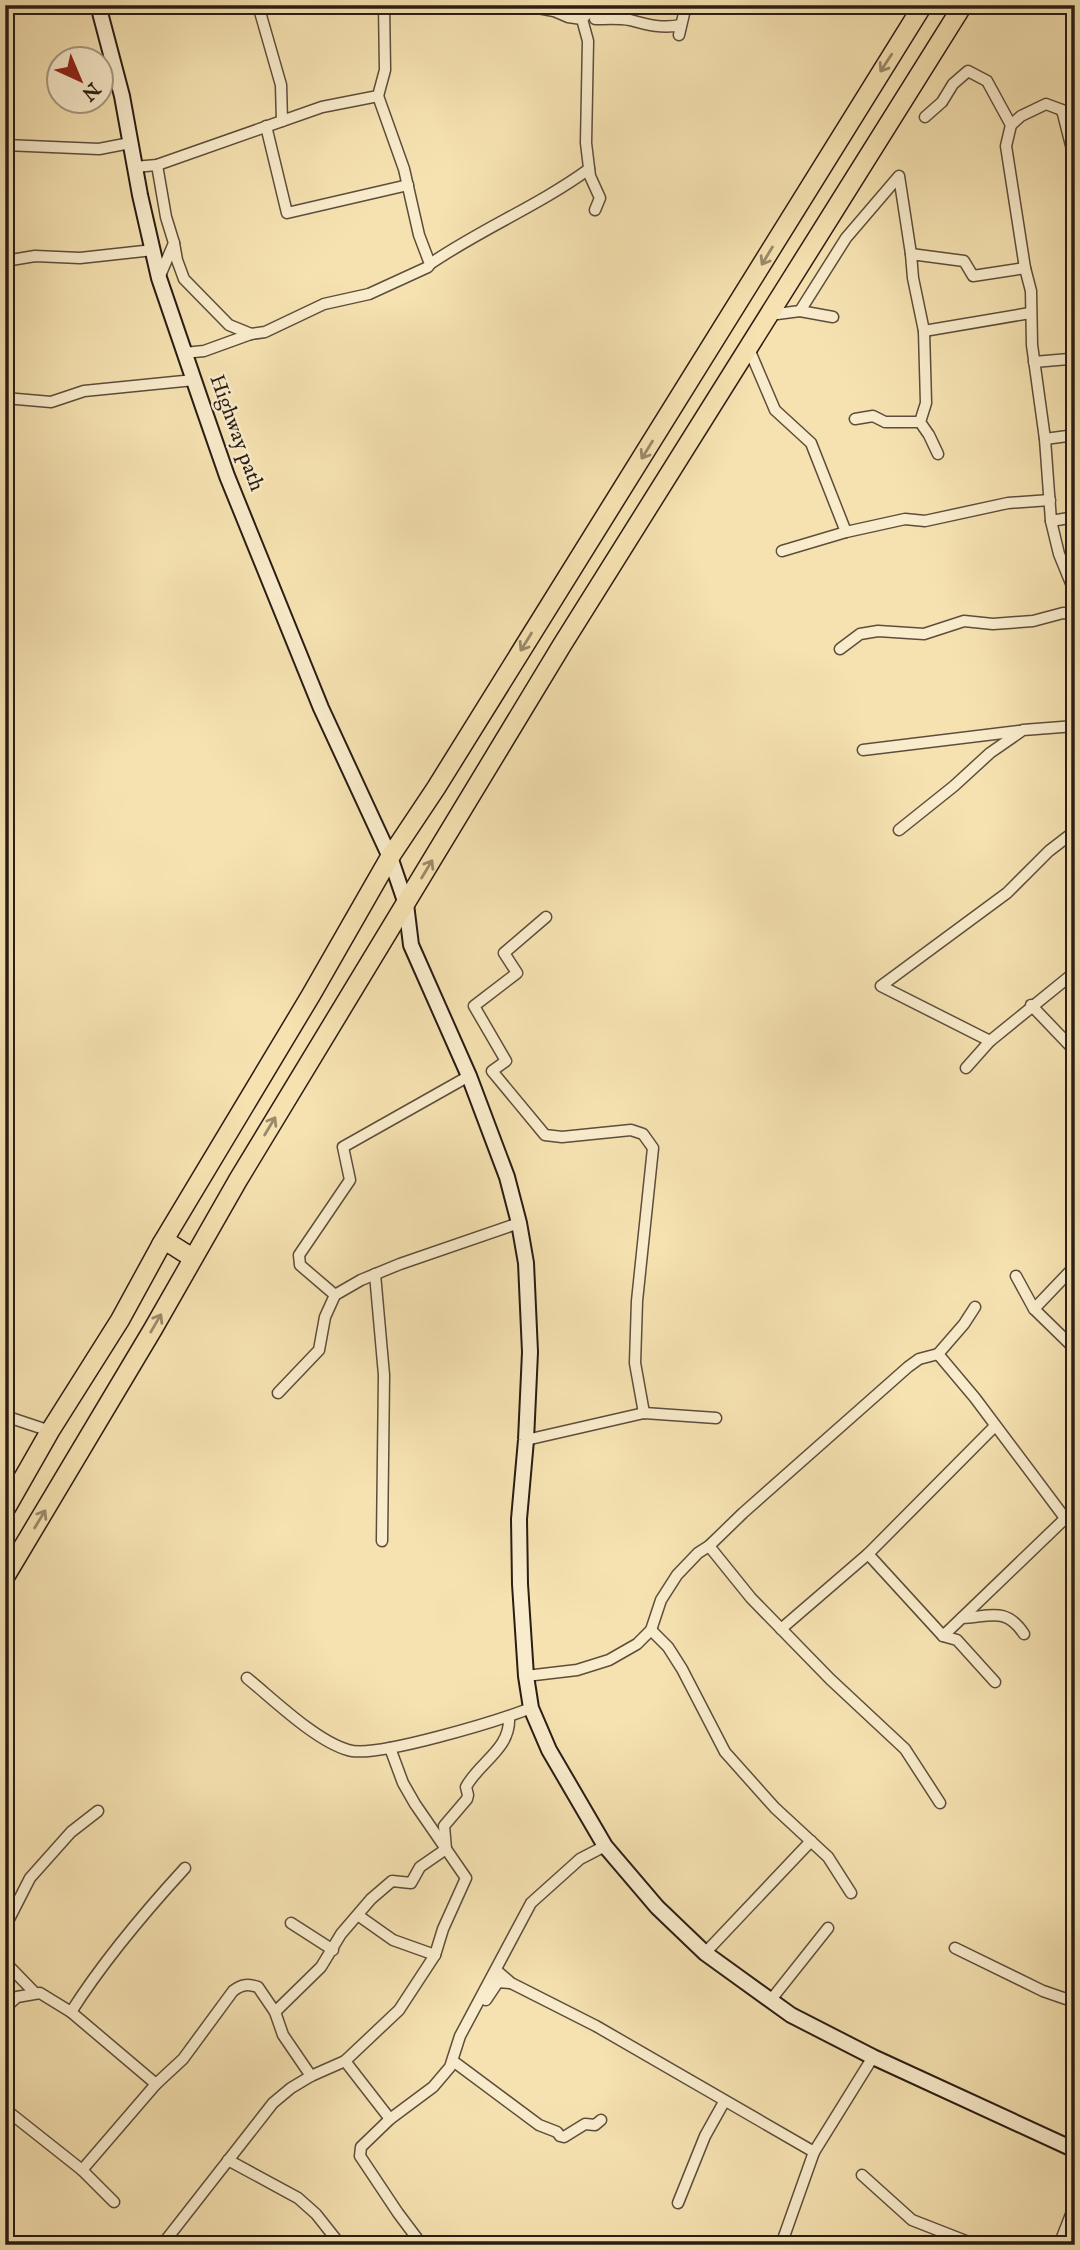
<svg xmlns="http://www.w3.org/2000/svg" width="1080" height="2250" font-family="'IM FELL English',serif">
<style>
.lines{fill:none;stroke-linecap:round;stroke-linejoin:round}
.street-casing{stroke:#5d4e3c;stroke-width:13}
.secondary-casing{stroke:#2a1d15;stroke-width:18}
.highway-casing{stroke:#2a1d15;stroke-width:21}
.street{stroke:#f9eccc;stroke-width:10}
.secondary{stroke:#f9eccc;stroke-width:14}
.highway{stroke:#f6e2b1;stroke-width:18}
.oneway{stroke:#9a896b}
.labels{text-anchor:middle;dominant-baseline:central;stroke-width:5;stroke-linejoin:round;paint-order:stroke}
.street-label{font-size:21px;fill:#2a1d15;stroke:#f9eccc}
</style>
<rect width="100%" height="100%" fill="#f6e2b1"/>
<filter id="stains"><feTurbulence type="fractalNoise" baseFrequency=".00286" numOctaves="4"/><feColorMatrix values="0 0 0 0 .2 0 0 0 0 .09 0 0 0 0 .02 0 0 0 .5 -.17"/></filter>
<radialGradient id="worn" r=".72"><stop offset=".6" stop-color="#630" stop-opacity="0"/><stop offset="1" stop-color="#630" stop-opacity=".3"/></radialGradient>
<g class="lines">
<defs>
<g id="street">
<polyline points="258,5 281,85 282,121"/>
<polyline points="522,5 554,11 568,17 582,19 589,12 591,5"/>
<polyline points="582,19 588,41 586,143 590,176 600,198 595,210"/>
<path d="M595,19C606,19 619,18 630,20C648,25 663,29 681,25"/>
<polyline points="679,35 686,5"/>
<polyline points="1062,110 1046,104 1021,116 1011,125 1006,146 1025,268 1031,291 1032,345 1045,439 1051,521 1059,554 1075,593"/>
<polyline points="925,117 942,102 953,84 968,71 987,81 1011,125"/>
<polyline points="1075,123 1062,110 1075,161"/>
<polyline points="266,126 287,213 408,185"/>
<polyline points="5,145 99,149 130,143"/>
<polyline points="157,165 166,217 174,243 159,278"/>
<polyline points="134,167 157,165 322,107 378,96 385,70 384,5"/>
<polyline points="174,243 177,260 184,279 229,325 251,334"/>
<polyline points="5,261 35,256 80,258 153,250"/>
<path d="M430,264C481,229 538,206 589,169"/>
<polyline points="1025,268 973,276 964,261 911,254 913,278 924,331 1030,313"/>
<polyline points="772,309 777,314 800,311 846,238 899,176 911,254"/>
<polyline points="800,311 833,317"/>
<polyline points="924,331 926,403 920,422 929,435 938,454"/>
<polyline points="749,349 775,410 811,443 846,532 905,519 925,521 1008,503 1050,500"/>
<polyline points="184,353 204,351 251,334 265,332 324,304 369,294 428,267 430,264 419,235 404,169 378,96"/>
<polyline points="1034,362 1069,359 1075,355"/>
<polyline points="5,398 51,402 84,391 194,380"/>
<polyline points="855,419 873,416 885,422 920,422"/>
<polyline points="1045,439 1075,435"/>
<polyline points="1051,521 1075,517"/>
<polyline points="782,551 846,532"/>
<polyline points="840,649 860,634 878,631 924,634 964,621 993,624 1033,621 1063,613 1075,614"/>
<polyline points="863,750 1019,731"/>
<polyline points="899,830 954,786 990,753 1023,730 1075,726"/>
<polyline points="546,917 504,953 517,973 474,1006 506,1061 492,1071 545,1135 562,1137 631,1130 643,1134 653,1148 637,1301 635,1363 644,1413"/>
<polyline points="1031,1005 1075,1051"/>
<polyline points="990,1041 881,986 1007,893 1049,851 1075,831"/>
<polyline points="966,1068 990,1041 1075,972"/>
<polyline points="1075,1266 1034,1309 1075,1349"/>
<polyline points="375,1274 384,1375 382,1541"/>
<polyline points="1016,1276 1034,1309"/>
<polyline points="335,1295 300,1265 299,1255 350,1180 343,1147 469,1076"/>
<polyline points="938,1354 975,1398 1065,1518"/>
<polyline points="278,1393 319,1350 325,1317 335,1295 361,1280 400,1264 519,1223"/>
<polyline points="5,1416 50,1431"/>
<polyline points="526,1440 644,1413 716,1418"/>
<polyline points="709,1546 751,1598 830,1679 905,1749 940,1803"/>
<polyline points="868,1554 943,1636 957,1640 995,1682"/>
<path d="M962,1618C989,1617 1006,1606 1024,1634"/>
<polyline points="781,1629 868,1554 995,1426"/>
<polyline points="651,1630 668,1647 682,1669 725,1752 775,1808 828,1857 851,1893"/>
<polyline points="943,1636 1075,1509"/>
<polyline points="526,1676 577,1670 609,1660 637,1644 651,1630 661,1600 677,1575 698,1553 709,1546 743,1513 908,1367 919,1359 938,1354 964,1324 975,1307"/>
<path d="M247,1678C274,1700 316,1741 348,1750C375,1759 500,1720 531,1708"/>
<polyline points="359,1916 393,1940 435,1955"/>
<polyline points="291,1923 333,1950"/>
<polyline points="5,1927 30,1878 71,1832 98,1811"/>
<polyline points="955,1948 1043,1991 1075,2002"/>
<polyline points="705,1953 811,1841"/>
<polyline points="5,1962 35,1993"/>
<polyline points="496,1970 511,1983 596,2026 814,2152 781,2245"/>
<polyline points="486,2000 498,1982 510,1983"/>
<polyline points="770,2001 828,1928"/>
<polyline points="5,2008 17,1997 40,1993 71,2012 156,2084"/>
<path d="M71,2012C104,1960 143,1914 185,1868"/>
<path d="M275,2012L321,1967L341,1934L371,1899L392,1881L411,1883L420,1867L446,1849L444,1826L467,1799L468,1795L466,1787C479,1762 511,1749 509,1717"/>
<polyline points="345,2061 390,2119"/>
<polyline points="453,2061 539,2125 557,2132 560,2136 564,2137 585,2124 595,2125 601,2120"/>
<polyline points="5,2109 82,2170 114,2202"/>
<polyline points="814,2152 873,2057"/>
<polyline points="228,2160 298,2198 316,2214 339,2243"/>
<path d="M82,2170L156,2084L183,2059L233,1991C242,1984 248,1984 258,1987L275,2012L283,2035L311,2076"/>
<polyline points="862,2175 912,2220 976,2245"/>
<polyline points="678,2203 705,2136 724,2102"/>
<polyline points="162,2245 273,2103 291,2088 311,2076 345,2061 399,2010 435,1955 443,1929 466,1878 415,1804 403,1783 390,1748"/>
<polyline points="422,2245 398,2213 360,2156 361,2147 390,2119 433,2087 450,2067 460,2036 531,1903 580,1859 605,1846"/>
<polyline points="1059,2245 1075,2204"/>
</g>
<polyline id="secondary" points="98,5 122,96 140,195 159,278 202,404 227,476 321,708 390,857 406,904 411,945 469,1076 507,1177 519,1223 526,1263 530,1352 526,1440 519,1519 520,1584 526,1676 531,1708 549,1750 605,1846 657,1907 705,1953 791,2015 873,2057 1075,2150"/>
<g id="highway">
<path d="M161,1245L164,1241C175,1245 182,1253 193,1257"/>
<polyline points="5,1510 50,1431 120,1320 161,1245 311,995 390,857 436,788 923,5"/>
<polyline points="5,1577 153,1329 238,1180 562,645 963,5"/>
</g>
</defs>
<use href="#street" class="street-casing"/>
<use href="#secondary" class="secondary-casing"/>
<use href="#highway" class="highway-casing"/>
<use href="#street" class="street"/>
<use href="#secondary" class="secondary"/>
<use href="#highway" class="highway"/>
</g>
<defs><path id="oneway-shaft" d="M-6 0H5M1.5-3L5.5 0L1.5 3" fill="none" stroke-width="1.6" stroke-linecap="round" stroke-linejoin="round" transform="scale(1.75)"/></defs>
<g class="oneway">
<use href="#oneway-shaft" transform="translate(886 63) rotate(123)"/>
<use href="#oneway-shaft" transform="translate(767 256) rotate(121)"/>
<use href="#oneway-shaft" transform="translate(647 450) rotate(122)"/>
<use href="#oneway-shaft" transform="translate(526 642) rotate(122)"/>
<use href="#oneway-shaft" transform="translate(427 869) rotate(-59)"/>
<use href="#oneway-shaft" transform="translate(270 1126) rotate(-59)"/>
<use href="#oneway-shaft" transform="translate(156 1323) rotate(-60)"/>
<use href="#oneway-shaft" transform="translate(40 1519) rotate(-59)"/>
</g>
<g class="labels">
<g class="street-label">
<text transform="translate(236 433) rotate(70)">Highway path</text>
</g>
</g>
<rect width="1080" height="2250" fill="none" stroke="#f6e2b1" stroke-width="28"/>
<rect x="7" y="7" width="1066" height="2236" fill="none" stroke="#2a1d15" stroke-width="3.5"/>
<rect x="14" y="14" width="1052" height="2222" fill="none" stroke="#2a1d15" stroke-width="2"/>
<g transform="translate(80 80) rotate(136)"><circle r="33" fill="#f9eccc" stroke="#a69983" stroke-width="2"/>
<path d="M0-5L12 26L0 18L-12 26Z" fill="#8f2418"/>
<text y="-10" font-size="19" font-weight="bold" text-anchor="middle" fill="#2a1d15">N</text>
</g>
<rect width="100%" height="100%" filter="url(#stains)"/>
<rect width="100%" height="100%" fill="url(#worn)"/>
</svg>
